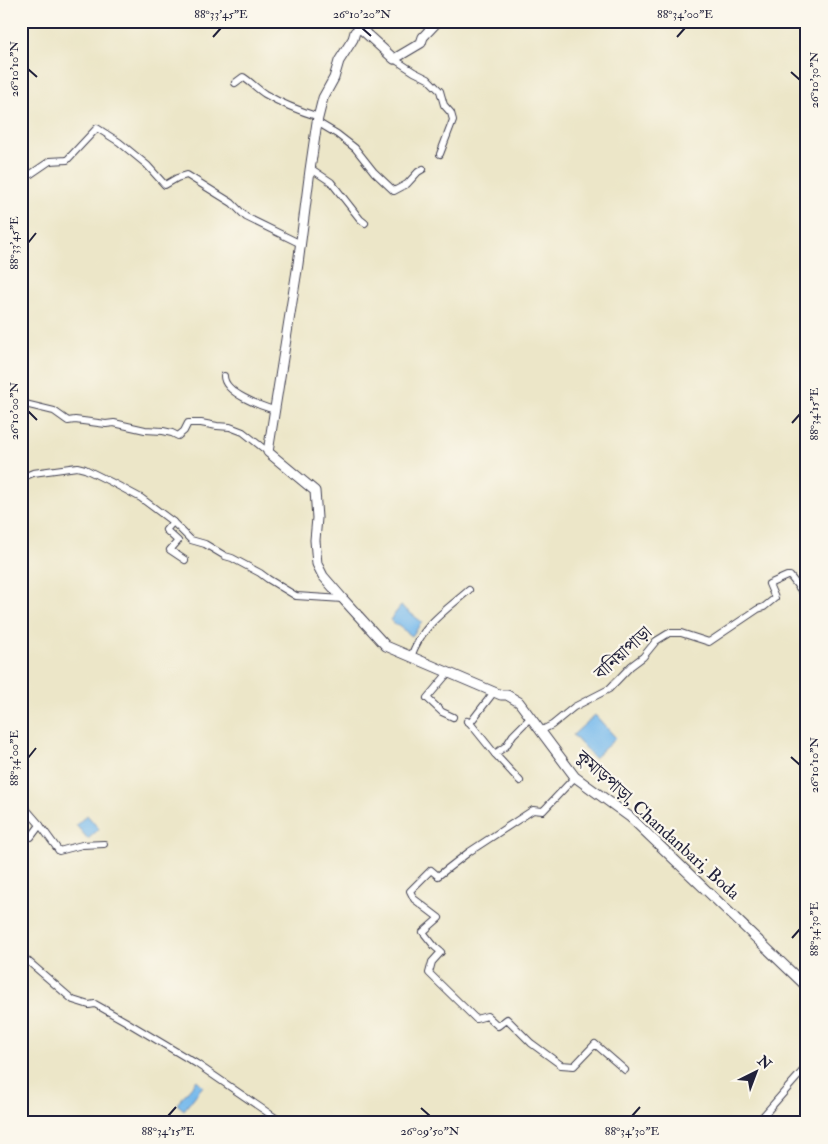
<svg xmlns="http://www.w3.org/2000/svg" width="828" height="1144" font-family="'IM FELL Double Pica','Noto Serif Bengali',serif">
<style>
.water{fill:#76b9ec;stroke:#4c6e94}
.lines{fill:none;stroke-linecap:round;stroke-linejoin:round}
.street-casing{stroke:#403f50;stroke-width:8}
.secondary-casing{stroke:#403f50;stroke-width:11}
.street{stroke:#fff;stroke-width:6}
.secondary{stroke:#fff;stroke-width:9}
.ticks{fill:none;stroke:#22223b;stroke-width:2}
.labels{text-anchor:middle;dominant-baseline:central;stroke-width:4.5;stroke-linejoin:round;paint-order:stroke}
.street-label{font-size:18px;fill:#22223b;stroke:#fbf7ec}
.neatline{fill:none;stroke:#22223b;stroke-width:2}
.ticks-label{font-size:12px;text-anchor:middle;fill:#22223b}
</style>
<rect width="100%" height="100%" fill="#fbf7ec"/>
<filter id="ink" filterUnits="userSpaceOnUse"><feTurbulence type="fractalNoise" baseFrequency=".02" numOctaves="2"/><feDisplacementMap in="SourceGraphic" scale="10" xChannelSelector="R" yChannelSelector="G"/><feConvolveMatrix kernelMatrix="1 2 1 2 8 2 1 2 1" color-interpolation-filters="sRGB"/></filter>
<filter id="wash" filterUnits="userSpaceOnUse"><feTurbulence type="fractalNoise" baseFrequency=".0096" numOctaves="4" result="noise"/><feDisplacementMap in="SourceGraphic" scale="20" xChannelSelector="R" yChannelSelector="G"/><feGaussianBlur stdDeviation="1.12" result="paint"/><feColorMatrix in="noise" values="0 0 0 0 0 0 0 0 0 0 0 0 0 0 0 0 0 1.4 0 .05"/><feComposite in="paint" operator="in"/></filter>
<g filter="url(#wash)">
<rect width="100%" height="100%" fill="#ece6c8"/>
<g class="water">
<polygon points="401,606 422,622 412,636 390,620"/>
<polygon points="595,715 616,738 594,758 573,735"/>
<polygon points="87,815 99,829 88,839 76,825"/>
<polygon points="197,1080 203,1086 184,1110 177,1104"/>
</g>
</g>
<g filter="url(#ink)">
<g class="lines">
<defs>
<g id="street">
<polyline points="394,59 414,72 428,79 440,91 444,105 451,113 453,120 440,154"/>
<path d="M235,83L243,77C251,82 257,89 265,94C282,104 300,111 319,117"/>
<polyline points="317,122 337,134 355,148 374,172 394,191 407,184 418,172 423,169"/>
<polyline points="310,168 331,182 360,219 365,223"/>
<polyline points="21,184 28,176 50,161 67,160 97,128 119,142 147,165 165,185 177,178 187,175 232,203 246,217 301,244"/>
<path d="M224,376C224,393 261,406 274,410"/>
<polyline points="21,403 54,411 68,421 75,420 106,424 114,423 145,430 163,431 172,433 178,436 184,431 188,423 201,423 217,426 230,427 243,432 268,452"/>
<polyline points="21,478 33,473 77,467 85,469 113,483 141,498 173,522 191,540 205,544 225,556 232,558 260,573 268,579 296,596 343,599"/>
<polyline points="173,522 166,530 178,541 170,550 185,560"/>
<path d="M411,657C422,625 445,611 469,590"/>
<polyline points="448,673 427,698 442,712 453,717"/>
<polyline points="467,721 470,723 495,754 506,746 513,735 530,718"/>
<polyline points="470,723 494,692"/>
<polyline points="540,731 552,725 574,707 609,689 631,666 643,657 656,641 669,633 681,633 709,642 758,609 764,607 775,598 769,584 787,576 790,576 807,598"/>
<polyline points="495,754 520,781"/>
<polyline points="575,777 543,811 533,810 469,852 438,876 431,870 410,891 414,899 439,918 423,932 435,947 441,952 432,962 429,973 476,1019 487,1016 498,1026 507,1019 531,1043 561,1065 574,1066 595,1044 625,1070"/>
<polyline points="21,803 40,825"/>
<polyline points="21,832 27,837 31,837 40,825 59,851 82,845 104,844"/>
<polyline points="21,955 73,1000 89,1005 95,1004 125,1021 197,1064 283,1123"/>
<polyline points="757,1123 807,1066"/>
</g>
<polyline id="secondary" points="438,21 423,37 421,43 394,59 360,28 355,32 353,39 339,61 334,78 323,98 317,122 310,170 298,264 268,452 315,491 317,518 315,540 317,564 323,576 343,599 386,646 501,695 507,695 519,702 575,777 630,817 807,987"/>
</defs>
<use href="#street" class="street-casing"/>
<use href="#secondary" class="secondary-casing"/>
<use href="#street" class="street"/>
<use href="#secondary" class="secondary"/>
</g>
</g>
<path class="ticks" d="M362,28L371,36M213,37L221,28M677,37L685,28M28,69L37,77M791,72L800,80M28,243L36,233M28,411L37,420M792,423L800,414M791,757L800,765M28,758L36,748M792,938L800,929M421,1108L430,1116M168,1116L176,1107M632,1116L640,1107"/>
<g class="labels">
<g class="street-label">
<text transform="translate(623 653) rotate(-42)">বানিয়াপাড়া</text>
<text transform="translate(658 825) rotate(42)">কুমাড়পাড়া, Chandanbari, Boda</text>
</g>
</g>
<rect width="828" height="1144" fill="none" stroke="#fbf7ec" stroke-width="55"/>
<g transform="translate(756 1072) rotate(42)" stroke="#fbf7ec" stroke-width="4" paint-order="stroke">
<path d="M0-4L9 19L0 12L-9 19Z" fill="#22223b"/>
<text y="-8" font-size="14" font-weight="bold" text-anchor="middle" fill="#22223b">N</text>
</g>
<rect x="28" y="28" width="772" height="1088" class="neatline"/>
<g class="ticks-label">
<text x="221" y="18">88°33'45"E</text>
<text x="362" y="18">26°10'20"N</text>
<text x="685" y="18">88°34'00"E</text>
<text transform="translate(14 69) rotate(-90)" y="4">26°10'10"N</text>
<text transform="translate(814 80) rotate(-90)" y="4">26°10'30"N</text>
<text transform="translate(14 243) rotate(-90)" y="4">88°33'45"E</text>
<text transform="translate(14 411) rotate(-90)" y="4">26°10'00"N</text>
<text transform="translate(814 414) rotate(-90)" y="4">88°34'15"E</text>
<text transform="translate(14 758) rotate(-90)" y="4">88°34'00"E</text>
<text transform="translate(814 765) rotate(-90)" y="4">26°10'10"N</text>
<text transform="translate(814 929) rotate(-90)" y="4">88°34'30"E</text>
<text x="168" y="1135">88°34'15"E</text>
<text x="430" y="1135">26°09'50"N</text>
<text x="632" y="1135">88°34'30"E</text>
</g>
</svg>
